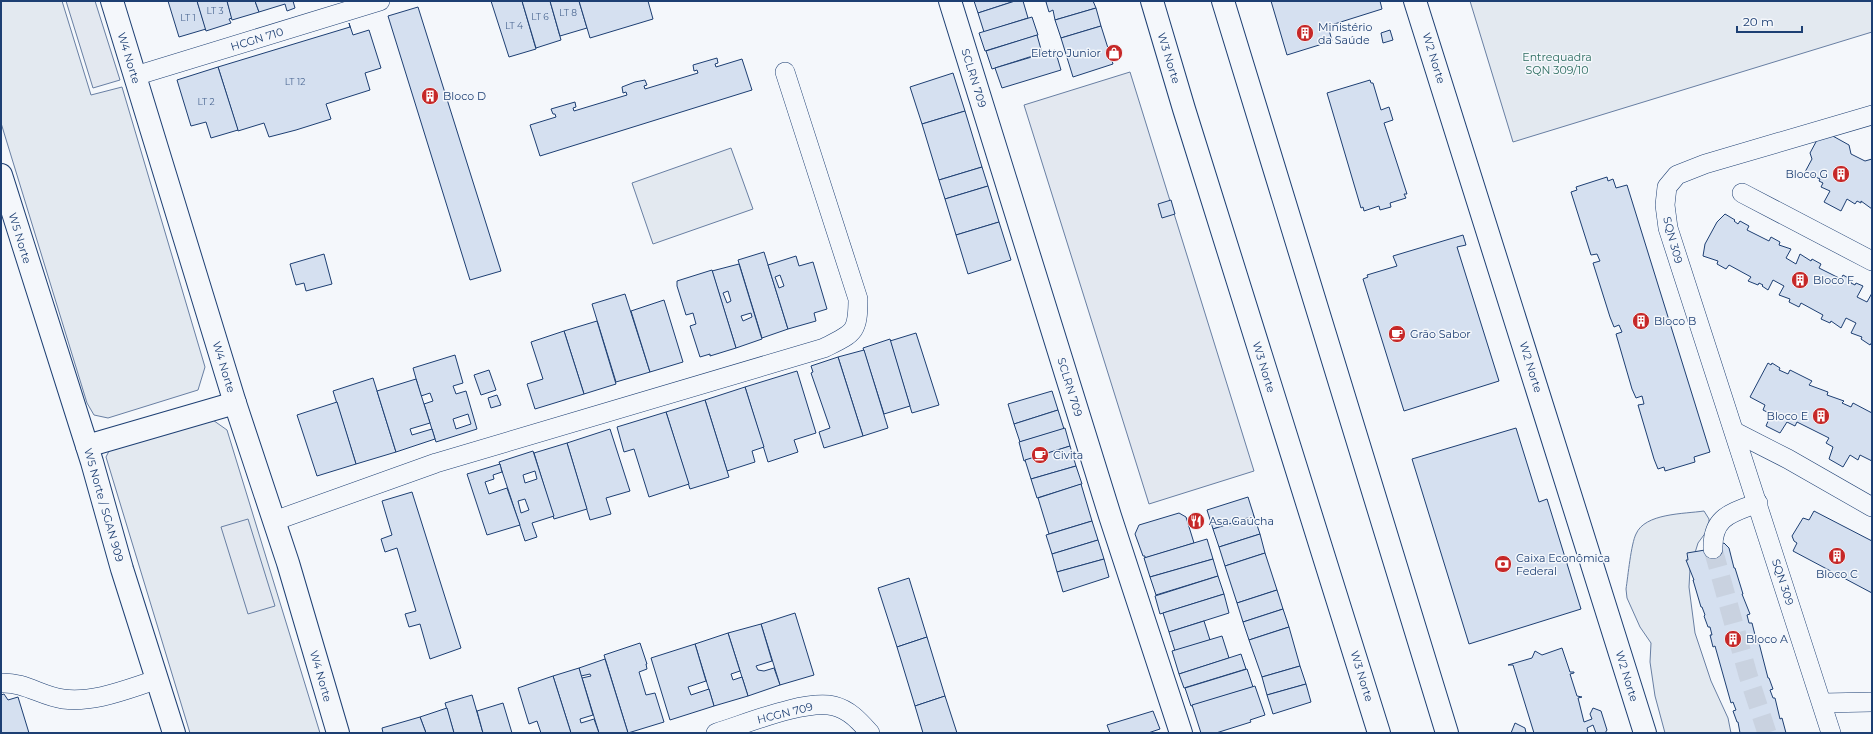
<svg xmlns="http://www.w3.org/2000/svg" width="1873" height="734" font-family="Montserrat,sans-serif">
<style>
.green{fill:#e3e9f0;stroke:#687fa3}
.parking{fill:#e3e8f0;stroke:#687fa3}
.building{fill:#d5e0f0;stroke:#1d3f73;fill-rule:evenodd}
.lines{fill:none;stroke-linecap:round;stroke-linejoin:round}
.minor-tunnel{stroke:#c9d2e0;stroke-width:19;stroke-dasharray:19 10;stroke-linecap:butt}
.minor-casing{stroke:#1d3f73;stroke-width:20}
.tertiary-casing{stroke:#1d3f73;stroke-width:24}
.secondary-casing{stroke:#1d3f73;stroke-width:24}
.primary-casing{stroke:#1d3f73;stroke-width:24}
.minor{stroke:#f4f7fb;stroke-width:19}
.tertiary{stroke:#f4f7fb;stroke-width:22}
.secondary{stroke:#f4f7fb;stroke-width:22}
.primary{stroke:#f4f7fb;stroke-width:22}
.labels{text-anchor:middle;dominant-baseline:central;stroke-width:3;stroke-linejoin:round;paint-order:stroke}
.number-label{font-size:9px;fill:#4b6792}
.poi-label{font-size:11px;fill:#1d3f73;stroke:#f4f7fb;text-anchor:start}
.street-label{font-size:11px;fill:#1d3f73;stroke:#f4f7fb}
.park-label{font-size:11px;fill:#2c6c60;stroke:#f4f7fb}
</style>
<rect width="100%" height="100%" fill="#f4f7fb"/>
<g class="green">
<polygon points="1,1 62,1 91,95 122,87 205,367 198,390 108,418 94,415 87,403 1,123"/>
<polygon points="1470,1 1872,1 1872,32 1513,142"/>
<polygon points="731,148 753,209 653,244 632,183"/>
<polygon points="210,418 227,430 320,733 190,733 106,457 110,449"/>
<path d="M1704,511L1709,519V528L1698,543L1690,569L1689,587L1695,633L1711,681L1728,718L1731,733H1665L1655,696L1650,662L1651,643L1640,627L1627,598L1626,589C1628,576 1631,544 1636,534C1645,513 1684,514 1704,511Z"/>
</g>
<g class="parking">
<polygon points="66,1 95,1 120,80 93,88"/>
<polygon points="1130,72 1254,471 1149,504 1024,105"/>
<polygon points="248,519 275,606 248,614 221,527"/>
</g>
<g class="building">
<polygon points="168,1 197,1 206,29 179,37"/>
<polygon points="197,1 227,1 232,18 229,19 231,23 206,31"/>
<polygon points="227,1 255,1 259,12 232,20"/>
<polygon points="255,1 293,1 295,8 287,11 285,4 259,12"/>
<polygon points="491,1 522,1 536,49 509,57"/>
<polygon points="522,1 550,1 561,40 536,48"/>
<polygon points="550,1 579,1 587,28 560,36"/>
<polygon points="579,1 648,1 653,19 590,38"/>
<polygon points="974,1 1015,1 978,13"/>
<polygon points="1015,1 1023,1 1028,18 984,32 978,13"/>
<polygon points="1049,1 1093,1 1096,8 1055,20 1053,10 1049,12 1046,2"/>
<polygon points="1271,1 1380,1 1382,9 1328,26 1332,41 1287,55"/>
<polygon points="418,7 501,271 470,280 388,16"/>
<polygon points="1096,8 1101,26 1061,38 1055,20"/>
<polygon points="1032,17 1038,35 985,51 979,33"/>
<polygon points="349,23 353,35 369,30 381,68 365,73 370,90 326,104 331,119 296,130 269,137 264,123 238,131 218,67 350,27"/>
<polygon points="1101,26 1113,64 1073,77 1061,38"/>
<polygon points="1390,30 1393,40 1383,43 1381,33"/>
<polygon points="1037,35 1042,53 992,69 986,51"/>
<polygon points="1055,50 1061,70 1002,88 995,68"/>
<polygon points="717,58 718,63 715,64 716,67 742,59 752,90 540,156 530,125 556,117 555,114 553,114 551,109 575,102 576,107 573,108 574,111 627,95 626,92 623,93 622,87 635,82 645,80 647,85 644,86 645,89 698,73 697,70 694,71 693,65"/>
<polygon points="218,67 238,130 211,138 206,122 191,126 177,80"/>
<polygon points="953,73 965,111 922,124 910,87"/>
<polygon points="1370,80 1371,83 1373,83 1381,110 1389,107 1393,120 1384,123 1407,194 1404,194 1406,198 1390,203 1391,207 1380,210 1379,206 1364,211 1363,207 1361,208 1327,93"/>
<polygon points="965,111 982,167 939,180 922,124"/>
<polygon points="1831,135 1849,145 1851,154 1865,161 1872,159 1872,209 1861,201 1861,203 1857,201 1855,204 1847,199 1841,211 1824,202 1830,191 1821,187 1823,183 1819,181 1820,179 1805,172 1812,159 1810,153 1817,140"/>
<polygon points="982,167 988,186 945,199 939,180"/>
<polygon points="1607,177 1608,181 1613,179 1616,188 1627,185 1710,452 1694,457 1695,462 1665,471 1664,467 1658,469 1654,459 1638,405 1644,404 1642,396 1636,398 1632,389 1616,334 1622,332 1619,325 1614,327 1610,317 1593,263 1600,261 1597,254 1591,255 1571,192 1577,190 1576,187"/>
<polygon points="988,186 999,222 956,235 945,199"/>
<polygon points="1171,200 1175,214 1162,218 1158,204"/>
<polygon points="1725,214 1735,220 1734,221 1738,224 1740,221 1749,226 1747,230 1769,241 1771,237 1780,242 1779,245 1791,249 1786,258 1796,264 1800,254 1811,261 1812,259 1821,264 1819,268 1841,279 1843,275 1852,280 1851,283 1855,285 1856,283 1863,286 1857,297 1867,302 1872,293 1872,342 1870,345 1861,339 1862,337 1851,333 1856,323 1846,318 1841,328 1831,321 1830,323 1821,319 1823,315 1801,303 1799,307 1789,302 1790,299 1779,295 1784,286 1773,280 1768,290 1762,286 1763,285 1759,283 1758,285 1748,281 1751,277 1729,265 1726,269 1717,264 1718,261 1703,256 1705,244 1717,222"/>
<polygon points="999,222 1011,260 968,274 956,235"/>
<polygon points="1463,235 1466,245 1457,247 1499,381 1404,411 1363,279 1368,277 1367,275 1397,266 1393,256"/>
<polygon points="764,252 788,329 762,338 738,260"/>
<polygon points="324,254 332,284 306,291 304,283 296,285 290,264"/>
<path d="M796,256L799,266L813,262L827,309L814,313L816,321L788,329L768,265ZM780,275L784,286L779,288L775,277Z"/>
<path d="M739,264L762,339L736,348L712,271ZM728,291L731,301L727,303L723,293ZM751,313L752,317L743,321L741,316Z"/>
<polygon points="712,270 736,348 710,356 710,354 700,357 690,326 696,324 693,313 686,315 677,286 677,281"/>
<polygon points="625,294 650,372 616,382 592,304"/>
<polygon points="664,300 683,362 650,372 631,311"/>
<polygon points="597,321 616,384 584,394 564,331"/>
<polygon points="564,331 584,394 535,409 527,384 543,379 531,342"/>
<polygon points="916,333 939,405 912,413 890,341"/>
<polygon points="890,339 910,406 884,414 863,348"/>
<polygon points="864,350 888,428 863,436 838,357"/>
<path d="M455,355L463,383L453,386L456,394L466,391L477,429L436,442L424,404L433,401L430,393L421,396L413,368ZM468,414L471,424L456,429L453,419Z"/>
<polygon points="838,357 863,436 824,448 819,432 830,428 811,373 813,372 811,366"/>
<polygon points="1768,363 1771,365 1772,363 1780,368 1779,370 1788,374 1790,370 1812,381 1809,385 1828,392 1827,395 1844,401 1842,403 1851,407 1853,403 1872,413 1872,461 1860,455 1858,460 1850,455 1843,467 1829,459 1833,447 1826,443 1829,438 1797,422 1795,426 1787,422 1780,433 1766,426 1771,414 1763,410 1765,405 1750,397"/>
<polygon points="489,370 496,390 481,395 474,375"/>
<polygon points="797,371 816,433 794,440 798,452 768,462 745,387"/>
<polygon points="373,378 396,452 356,464 333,391"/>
<polygon points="416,379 430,423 410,429 412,435 432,429 435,439 396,452 377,391"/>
<polygon points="745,387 764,447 752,451 755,462 727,471 705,400"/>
<polygon points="1052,391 1058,410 1014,424 1008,404"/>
<polygon points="497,395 501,405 491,408 488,398"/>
<polygon points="705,400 729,477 690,489 666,412"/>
<polygon points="337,402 356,464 317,476 297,415"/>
<polygon points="1058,410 1064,429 1020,442 1014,424"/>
<polygon points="666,412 689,484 649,497 634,449 624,452 617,427"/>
<polygon points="1065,428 1070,446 1024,461 1019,442"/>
<polygon points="1516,428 1539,502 1547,499 1581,609 1469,644 1412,459"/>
<polygon points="610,429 630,491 606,498 611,514 590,520 567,443"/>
<polygon points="567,443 587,509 554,519 534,453"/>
<polygon points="1070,446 1076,466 1031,479 1025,460"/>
<path d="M533,451L554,516L532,523L537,537L525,541L499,462ZM535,471L537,479L525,483L523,475ZM525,499L529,510L521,513L518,501Z"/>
<polygon points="500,464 502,472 493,475 494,479 485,482 489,494 507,488 520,525 487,535 467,474"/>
<polygon points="1076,466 1082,484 1037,498 1031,479"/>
<polygon points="1081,484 1092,521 1049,534 1038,498"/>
<polygon points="412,492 461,648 430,659 420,624 409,627 405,614 416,611 397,548 385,552 381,539 392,535 382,501"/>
<polygon points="1248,497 1254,516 1213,529 1207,510"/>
<polygon points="1814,511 1872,541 1872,593 1793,551 1797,543 1794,541 1792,536 1803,518 1809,520"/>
<polygon points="1179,513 1186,517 1194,543 1145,558 1145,556 1143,556 1135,534 1139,525"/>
<polygon points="1254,516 1260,534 1219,547 1213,529"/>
<polygon points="1092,521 1098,540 1052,554 1046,535"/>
<polygon points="1260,534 1265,553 1225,566 1219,547"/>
<polygon points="1207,539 1213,559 1150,577 1144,558"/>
<polygon points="1098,540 1104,559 1057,572 1052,554"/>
<polygon points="1724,543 1729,548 1734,568 1735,568 1743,594 1742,594 1750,614 1747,615 1749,623 1752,623 1757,643 1759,643 1768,678 1769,678 1773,689 1770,690 1773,698 1775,698 1780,719 1782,718 1786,733 1740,733 1738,722 1737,722 1733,711 1736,710 1733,702 1731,703 1715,646 1713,647 1710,635 1712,635 1710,627 1708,627 1704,616 1705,615 1702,607 1701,607 1693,580 1694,580 1686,560 1688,560 1687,553 1705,550"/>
<polygon points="1265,553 1277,590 1237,603 1225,566"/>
<polygon points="1104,559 1109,577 1063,592 1057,572"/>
<polygon points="1213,559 1218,576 1156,595 1150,577"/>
<polygon points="1218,576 1224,594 1160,614 1155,596"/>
<polygon points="909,578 927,637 897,647 878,588"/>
<polygon points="1277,590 1283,609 1243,622 1237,603"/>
<polygon points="1224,594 1229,613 1169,632 1163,613"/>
<polygon points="1283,609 1289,627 1249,640 1243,622"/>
<polygon points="795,613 814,675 780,685 761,624"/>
<polygon points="1204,621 1210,640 1175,651 1169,632"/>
<polygon points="761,624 772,661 756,666 758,670 764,671 774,668 780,685 748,696 728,633"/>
<polygon points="1289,627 1300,666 1262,677 1249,640"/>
<polygon points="728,633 740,671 731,674 733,680 742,677 748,696 714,706 695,644"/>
<polygon points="1222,636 1229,658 1179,674 1172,651"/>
<polygon points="927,637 945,696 915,706 897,647"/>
<polygon points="640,643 647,664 646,664 647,669 639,672 646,695 655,693 664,722 628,733 604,655"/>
<polygon points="695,644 706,681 688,687 691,695 709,689 714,706 670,720 651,658"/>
<polygon points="1562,648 1570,672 1574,672 1574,673 1570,674 1577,696 1582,697 1578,698 1584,722 1592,719 1590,714 1593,708 1601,711 1607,730 1605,733 1596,733 1593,725 1587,728 1588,733 1534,733 1513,665 1508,665 1532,658 1535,651 1542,655"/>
<polygon points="1241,654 1246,669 1184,688 1179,674"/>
<polygon points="605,659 628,733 599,733 582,678 591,676 590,674 581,676 579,668"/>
<polygon points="1300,666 1306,684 1267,695 1262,677"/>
<polygon points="579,668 593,715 580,719 581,723 594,719 599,733 571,733 553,676"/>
<polygon points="1247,669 1253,687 1191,706 1185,688"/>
<polygon points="553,676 571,733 541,733 537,721 529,724 518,688"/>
<polygon points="1306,684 1311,702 1273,714 1267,695"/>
<polygon points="1255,686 1265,715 1250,720 1251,722 1216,733 1201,733 1192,705"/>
<polygon points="4,694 8,700 18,697 29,733 1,733 1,695"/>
<polygon points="472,695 483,733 454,733 445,703"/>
<polygon points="945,696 957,733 923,733 915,706"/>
<polygon points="503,703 512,733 483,733 477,711"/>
<polygon points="447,708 454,733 426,733 420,717"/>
<polygon points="1153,711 1160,729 1148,733 1110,733 1107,725"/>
<polygon points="420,717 426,733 383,733 382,728"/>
<polygon points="1515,723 1525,728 1526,733 1511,733"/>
</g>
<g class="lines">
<polyline class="minor-tunnel" points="1713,549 1748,675 1767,733"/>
<defs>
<g id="minor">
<polyline points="135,76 380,1"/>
<polyline points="1742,193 1872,261"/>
<polyline points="1735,432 1788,459 1872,507"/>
<path d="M274,521L436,463L824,348C854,333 858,333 858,299L785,72"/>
<path d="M1713,549C1712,516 1732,513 1758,503"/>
<path d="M1,683C25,682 41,696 63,699C95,703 127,689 156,680"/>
<polyline points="1822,703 1872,702"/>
<path d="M716,733C746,724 805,699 834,706C850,710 860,722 870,733"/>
<polyline points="1831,733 1668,228 1665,205 1667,187 1677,175 1705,164 1872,115"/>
</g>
<g id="tertiary">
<polyline points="950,1 1110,516 1181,733"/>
<polyline points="1415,1 1645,733"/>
</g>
<g id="secondary">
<polyline points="112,1 235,403 288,563 338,733"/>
<polyline points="1,175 92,462 122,569 174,733"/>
<polyline points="87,446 235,403"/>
</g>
<g id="primary">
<polyline points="1152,1 1184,109 1379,733"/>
<polyline points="1223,1 1447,733"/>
</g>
</defs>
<use href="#minor" class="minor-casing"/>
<use href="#tertiary" class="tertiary-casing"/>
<use href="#secondary" class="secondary-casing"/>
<use href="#primary" class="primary-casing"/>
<use href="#minor" class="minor"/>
<use href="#tertiary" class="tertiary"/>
<use href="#secondary" class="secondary"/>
<use href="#primary" class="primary"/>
</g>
<defs>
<symbol id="building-disc" viewBox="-11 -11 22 22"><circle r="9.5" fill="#c62828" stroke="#f4f7fb"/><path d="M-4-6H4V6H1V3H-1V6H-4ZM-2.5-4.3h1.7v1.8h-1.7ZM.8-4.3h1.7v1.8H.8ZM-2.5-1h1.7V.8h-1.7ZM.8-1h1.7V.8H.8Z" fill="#fff"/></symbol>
<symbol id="shop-disc" viewBox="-11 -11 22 22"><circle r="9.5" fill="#c62828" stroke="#f4f7fb"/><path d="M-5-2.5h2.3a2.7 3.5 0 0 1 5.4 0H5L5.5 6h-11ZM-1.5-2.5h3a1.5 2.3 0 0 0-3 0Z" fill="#fff"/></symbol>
<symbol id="cafe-disc" viewBox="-11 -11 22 22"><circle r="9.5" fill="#c62828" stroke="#f4f7fb"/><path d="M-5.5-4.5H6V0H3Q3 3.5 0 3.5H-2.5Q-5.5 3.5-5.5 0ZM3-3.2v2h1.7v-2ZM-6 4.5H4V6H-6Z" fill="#fff"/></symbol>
<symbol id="restaurant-disc" viewBox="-11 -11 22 22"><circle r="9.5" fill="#c62828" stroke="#f4f7fb"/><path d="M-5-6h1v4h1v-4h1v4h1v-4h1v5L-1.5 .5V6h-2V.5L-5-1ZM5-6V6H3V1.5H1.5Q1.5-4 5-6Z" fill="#fff"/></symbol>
<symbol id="bank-disc" viewBox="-11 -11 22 22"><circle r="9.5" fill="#c62828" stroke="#f4f7fb"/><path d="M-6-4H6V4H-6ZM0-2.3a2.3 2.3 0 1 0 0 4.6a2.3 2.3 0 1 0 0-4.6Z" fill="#fff"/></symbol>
</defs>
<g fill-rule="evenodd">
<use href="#building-disc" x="1295" y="23" width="20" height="20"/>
<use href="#shop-disc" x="1104" y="43" width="20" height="20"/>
<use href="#building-disc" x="420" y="86" width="20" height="20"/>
<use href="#building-disc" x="1831" y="164" width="20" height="20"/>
<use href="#building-disc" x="1790" y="270" width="20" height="20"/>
<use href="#building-disc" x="1631" y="311" width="20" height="20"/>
<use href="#cafe-disc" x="1387" y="324" width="20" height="20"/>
<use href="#building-disc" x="1811" y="406" width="20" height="20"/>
<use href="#cafe-disc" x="1030" y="445" width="20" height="20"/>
<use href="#restaurant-disc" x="1186" y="511" width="20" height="20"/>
<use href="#building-disc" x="1827" y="546" width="20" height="20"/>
<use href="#bank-disc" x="1493" y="554" width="20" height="20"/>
<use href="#building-disc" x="1723" y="629" width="20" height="20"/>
</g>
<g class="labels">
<g class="number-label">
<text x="215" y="10">LT 3</text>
<text x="568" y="12">LT 8</text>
<text x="540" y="16">LT 6</text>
<text x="188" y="17">LT 1</text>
<text x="514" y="25">LT 4</text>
<text x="295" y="81">LT 12</text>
<text x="206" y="101">LT 2</text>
</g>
<g class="poi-label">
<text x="1318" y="27">Ministério<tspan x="1318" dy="13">da Saúde</tspan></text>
<text x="1101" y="53" text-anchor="end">Eletro Junior</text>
<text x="443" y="96">Bloco D</text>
<text x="1828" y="174" text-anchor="end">Bloco G</text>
<text x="1813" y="280">Bloco F</text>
<text x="1654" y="321">Bloco B</text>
<text x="1410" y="334">Grão Sabor</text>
<text x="1808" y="416" text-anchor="end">Bloco E</text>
<text x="1053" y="455">Civita</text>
<text x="1209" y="521">Asa Gaúcha</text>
<text x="1516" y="558">Caixa Econômica<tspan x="1516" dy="13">Federal</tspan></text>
<text x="1837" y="574" text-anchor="middle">Bloco C</text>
<text x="1746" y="639">Bloco A</text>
</g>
<g class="street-label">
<text transform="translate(257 39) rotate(-17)">HCGN 710</text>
<text transform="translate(129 58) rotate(73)">W4 Norte</text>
<text transform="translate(1169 58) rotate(73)">W3 Norte</text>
<text transform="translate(1434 58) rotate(73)">W2 Norte</text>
<text transform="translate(974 78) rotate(73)">SCLRN 709</text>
<text transform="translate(20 238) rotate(73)">W5 Norte</text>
<text transform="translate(1673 240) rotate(75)">SQN 309</text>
<text transform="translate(224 367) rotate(73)">W4 Norte</text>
<text transform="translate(1264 367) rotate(73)">W3 Norte</text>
<text transform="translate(1531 367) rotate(73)">W2 Norte</text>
<text transform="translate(1070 387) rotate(73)">SCLRN 709</text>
<text transform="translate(104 505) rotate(74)">W5 Norte / SGAN 909</text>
<text transform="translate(1783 582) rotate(72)">SQN 309</text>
<text transform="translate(321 676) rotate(74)">W4 Norte</text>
<text transform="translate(1362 676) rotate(73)">W3 Norte</text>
<text transform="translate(1627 676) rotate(73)">W2 Norte</text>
<text transform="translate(785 713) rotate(-14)">HCGN 709</text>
</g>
<g class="park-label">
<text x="1557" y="57">Entrequadra<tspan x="1557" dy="13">SQN 309/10</tspan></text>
</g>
</g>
<rect width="1873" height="734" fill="none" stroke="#1d3f73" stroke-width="4"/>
<path d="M1737 26v6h65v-6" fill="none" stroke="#1d3f73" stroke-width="2"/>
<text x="1743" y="26" font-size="12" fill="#1d3f73" stroke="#f4f7fb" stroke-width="3" paint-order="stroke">20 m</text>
</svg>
